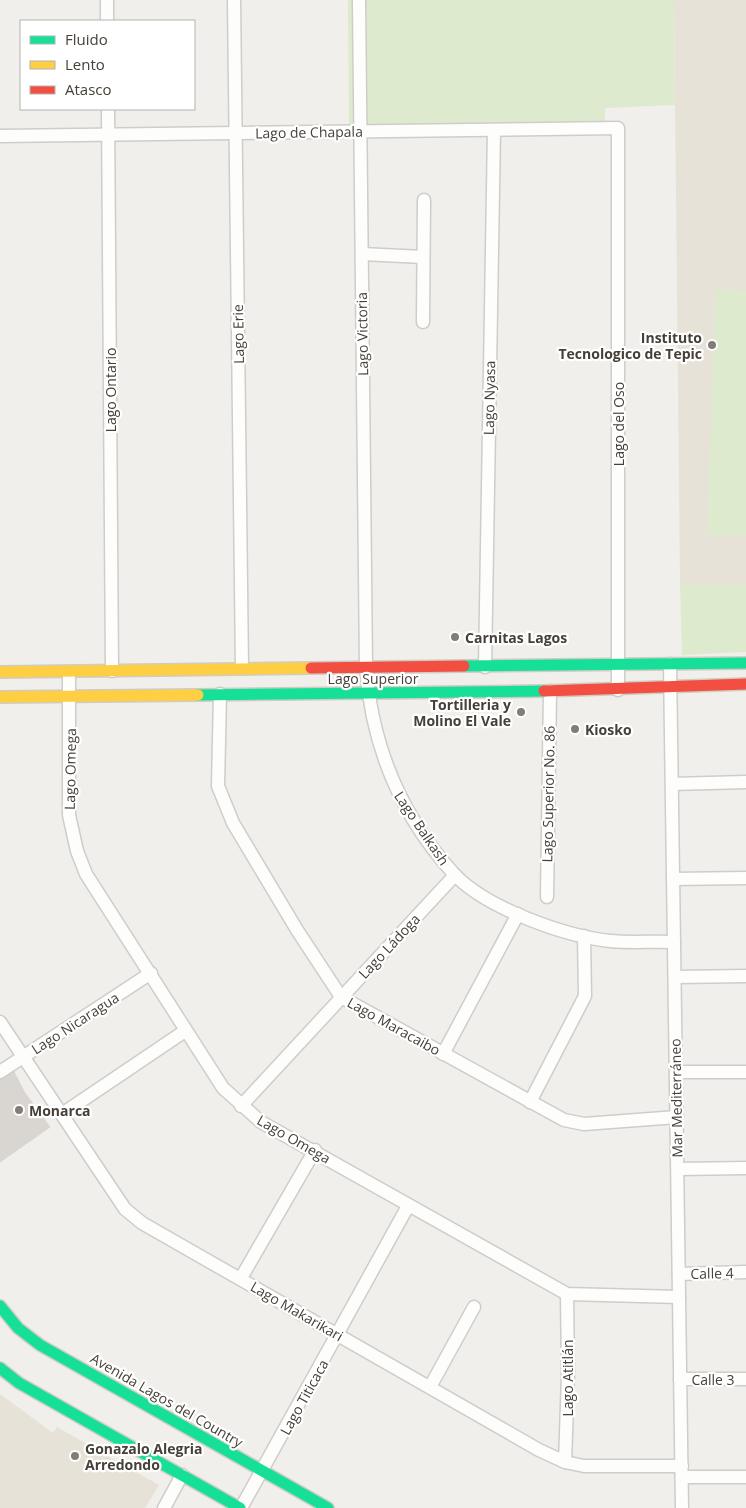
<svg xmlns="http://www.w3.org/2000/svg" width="746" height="1508" font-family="'Open Sans',sans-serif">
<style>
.education{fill:#e7e2d7}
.green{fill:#deeacd}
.building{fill:#d9d6d2;stroke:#d9d6d1}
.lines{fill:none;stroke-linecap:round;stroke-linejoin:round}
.street-casing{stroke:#cfcdc9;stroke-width:15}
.fast-casing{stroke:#d0ccc2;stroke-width:14}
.slow-casing{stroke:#d0ccc2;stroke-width:14}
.jam-casing{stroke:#d0ccc2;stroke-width:14}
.street{stroke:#fdfdfc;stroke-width:12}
.fast{stroke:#16e098;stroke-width:11}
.slow{stroke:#ffcf43;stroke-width:11}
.jam{stroke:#f24e42;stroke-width:11}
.poi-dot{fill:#827d77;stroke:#fff;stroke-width:2}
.labels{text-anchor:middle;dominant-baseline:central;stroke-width:4.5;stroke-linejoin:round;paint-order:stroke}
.street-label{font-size:14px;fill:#464038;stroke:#fff}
.poi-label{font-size:14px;font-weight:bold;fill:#464038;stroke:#fff;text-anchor:start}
</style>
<rect width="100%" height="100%" fill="#f1efeb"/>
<g class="education">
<polygon points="674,0 746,0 746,585 680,585"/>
<polygon points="0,1394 53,1433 57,1427 159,1485 145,1508 0,1508"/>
</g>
<g class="green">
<polygon points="348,0 674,0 675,105 605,108 605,125 349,128"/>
<polygon points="715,290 746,291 746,536 707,535"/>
<polygon points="680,585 746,585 746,652 682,655"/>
</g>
<polygon class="building" points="13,1070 25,1093 50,1127 0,1162 0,1079"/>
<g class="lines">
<defs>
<g id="street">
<polyline points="107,0 107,21"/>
<polyline points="234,0 242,668"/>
<path d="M359,0L366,668C372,746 401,816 454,874C486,908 564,936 610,941C631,943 653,941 674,942"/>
<polyline points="108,109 112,671"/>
<polyline points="0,136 618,128 618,690"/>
<polyline points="362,254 423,257"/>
<polyline points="423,322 424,200"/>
<polyline points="670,664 682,1508"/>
<polyline points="485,667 494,130"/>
<polyline points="69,672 69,815 77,851 86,874 223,1088 261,1122 567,1294 679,1297"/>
<polyline points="220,694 218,786 233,823 297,930 341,997 564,1120 584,1124 677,1117"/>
<polyline points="672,784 746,782"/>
<polyline points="673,879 746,878"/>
<polyline points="547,897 550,691"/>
<polyline points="675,977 746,976"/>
<polyline points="0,1022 125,1209 142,1223 539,1450 565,1462 584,1466 682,1466"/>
<polyline points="443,1054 518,914"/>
<polyline points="0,1072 151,973"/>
<polyline points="676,1072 746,1072"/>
<polyline points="530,1102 585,996 584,936"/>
<polyline points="241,1106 455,875"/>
<polyline points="62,1114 185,1031"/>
<polyline points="678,1169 746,1168"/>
<polyline points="679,1274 746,1272"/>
<polyline points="241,1278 315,1150"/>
<polyline points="680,1379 746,1379"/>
<polyline points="430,1387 474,1307"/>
<polyline points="565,1462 568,1375 567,1294"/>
<polyline points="682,1477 746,1477"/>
<polyline points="164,1508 182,1475"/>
<polyline points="241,1508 408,1206"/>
</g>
<g id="fast">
<polyline points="464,666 746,663"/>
<polyline points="198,695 544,691"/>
<polyline points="0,1306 18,1328 40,1345 328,1508"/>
<polyline points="0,1368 19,1383 240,1508"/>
</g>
<g id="slow">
<polyline points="0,672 311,668"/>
<polyline points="0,697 198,695"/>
</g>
<g id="jam">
<polyline points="311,668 464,666"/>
<polyline points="544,691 746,684"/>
</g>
</defs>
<use href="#street" class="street-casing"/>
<use href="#fast" class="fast-casing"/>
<use href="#slow" class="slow-casing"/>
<use href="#jam" class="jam-casing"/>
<use href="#street" class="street"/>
<use href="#fast" class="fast"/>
<use href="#slow" class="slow"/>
<use href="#jam" class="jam"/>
</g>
<g class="poi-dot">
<circle cx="712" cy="345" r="5"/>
<circle cx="455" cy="637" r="5"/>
<circle cx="521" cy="712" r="5"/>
<circle cx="575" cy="729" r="5"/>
<circle cx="19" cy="1110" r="5"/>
<circle cx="75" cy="1456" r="5"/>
</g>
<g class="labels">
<g class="street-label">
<text transform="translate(309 132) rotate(-1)">Lago de Chapala</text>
<text transform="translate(238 334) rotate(-91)">Lago Erie</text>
<text transform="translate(362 334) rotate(-91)">Lago Victoria</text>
<text transform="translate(110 390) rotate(-90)">Lago Ontario</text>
<text transform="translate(489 398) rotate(-89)">Lago Nyasa</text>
<text transform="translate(618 424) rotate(-90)">Lago del Oso</text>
<text x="373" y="678">Lago Superior</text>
<text transform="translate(70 769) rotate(-89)">Lago Omega</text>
<text transform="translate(548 794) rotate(-89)">Lago Superior No. 86</text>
<text transform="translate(422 828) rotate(56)">Lago Balkash</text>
<text transform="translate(389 946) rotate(-47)">Lago Ládoga</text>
<text transform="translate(75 1023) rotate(-33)">Lago Nicaragua</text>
<text transform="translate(394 1026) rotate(29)">Lago Maracaibo</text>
<text transform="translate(676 1098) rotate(-91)">Mar Mediterráneo</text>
<text transform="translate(294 1139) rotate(30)">Lago Omega</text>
<text transform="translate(712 1273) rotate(-1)">Calle 4</text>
<text transform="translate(297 1311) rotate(30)">Lago Makarikari</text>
<text transform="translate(567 1378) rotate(-90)">Lago Atitlán</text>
<text x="713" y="1379">Calle 3</text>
<text transform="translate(304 1397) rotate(-61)">Lago Titicaca</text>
<text transform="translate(167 1400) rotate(30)">Avenida Lagos del Country</text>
</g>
<g class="poi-label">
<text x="702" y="337" text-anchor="end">Instituto<tspan x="702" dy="16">Tecnologico de Tepic</tspan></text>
<text x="465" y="637">Carnitas Lagos</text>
<text x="511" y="704" text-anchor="end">Tortilleria y<tspan x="511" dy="16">Molino El Vale</tspan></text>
<text x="585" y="729">Kiosko</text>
<text x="29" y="1110">Monarca</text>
<text x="85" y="1448">Gonazalo Alegria<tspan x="85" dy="16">Arredondo</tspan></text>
</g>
</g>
<rect x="20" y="20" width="175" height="90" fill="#ffffff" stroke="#b5b3af"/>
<rect x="30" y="36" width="25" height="8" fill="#16e098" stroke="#b5b3af"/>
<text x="65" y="45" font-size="15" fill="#464038">Fluido</text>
<rect x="30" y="61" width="25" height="8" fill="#ffcf43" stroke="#b5b3af"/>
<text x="65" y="70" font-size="15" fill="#464038">Lento</text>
<rect x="30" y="86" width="25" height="8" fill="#f24e42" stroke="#b5b3af"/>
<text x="65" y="95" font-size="15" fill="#464038">Atasco</text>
</svg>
